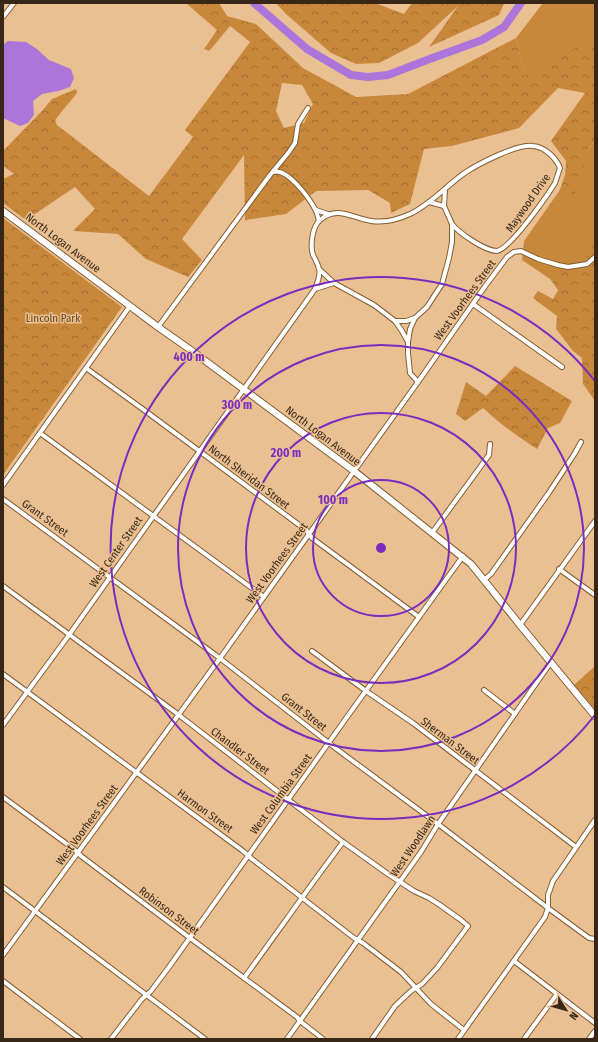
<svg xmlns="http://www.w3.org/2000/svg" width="598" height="1042" font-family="'Fira Sans Condensed',sans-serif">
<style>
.grass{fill:#c7883c}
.forest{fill:url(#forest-crowns);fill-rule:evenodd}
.water{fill:#ac75da}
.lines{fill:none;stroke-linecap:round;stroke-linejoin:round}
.river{stroke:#ac75da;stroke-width:8}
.street-casing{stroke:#845e33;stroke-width:6}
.secondary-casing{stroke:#845e33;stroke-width:8}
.street{stroke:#fff;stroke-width:4}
.secondary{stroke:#fff;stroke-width:6}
.ring{fill:none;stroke:#7b2cbf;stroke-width:2}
.labels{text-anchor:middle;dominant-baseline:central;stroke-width:3;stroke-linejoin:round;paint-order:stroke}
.street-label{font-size:11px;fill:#382716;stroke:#eac093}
.park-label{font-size:11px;fill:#68451c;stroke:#eac093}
.centre{fill:#7b2cbf;stroke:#eac093;stroke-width:2}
.ring-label{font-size:12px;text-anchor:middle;font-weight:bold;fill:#7b2cbf;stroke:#eac093;stroke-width:3;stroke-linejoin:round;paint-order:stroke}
</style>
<defs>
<pattern id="forest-crowns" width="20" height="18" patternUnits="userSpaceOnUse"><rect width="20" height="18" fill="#c7883c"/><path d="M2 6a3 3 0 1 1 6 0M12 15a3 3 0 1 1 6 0" fill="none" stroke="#a36f31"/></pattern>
</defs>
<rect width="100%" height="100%" fill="#eac093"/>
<g class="grass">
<polygon points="543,3 595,3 595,46 525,77 516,38"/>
<polygon points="595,140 595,273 583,279 550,279 522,260 524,241"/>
</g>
<g class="forest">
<path d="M186,3H219L227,16L256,24L303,68L356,97L408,94L516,38L525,76L595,37V140L587,151L580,190L555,204L565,175L566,161L551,141L585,93L558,88L519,128L452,146L424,149L410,204L391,213L390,203L368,190L316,191L286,214L245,220L244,155L182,239L202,260L188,277L146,259L118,234L73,231L95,209L75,187L26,220L3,203V179L14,174L3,166V151L41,112L52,99L76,89L77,93L55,120L57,125L149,196L193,137L185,130L250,42L233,28L230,26L211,49L209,51L204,49L217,30ZM282,83L302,85L313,104L304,123L284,128L276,111Z"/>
<polygon points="276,3 375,3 404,14 412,3 504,3 499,15 429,47 458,6 418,43 379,63 356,64 331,53 286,14"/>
<polygon points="3,218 122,307 3,475"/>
<polygon points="595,243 595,401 583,384 582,358 573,351 556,329 557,316 533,298 538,291 553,299 558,290 550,279 552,268 575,273 588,268 587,255"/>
<path d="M515,366L572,401L560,423L548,428L537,449C517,436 500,424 483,408L465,421L456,414L466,382L486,396Z"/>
<polygon points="595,666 595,709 574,685"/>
</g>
<polygon class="water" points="8,41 26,42 37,49 49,60 71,69 74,78 70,87 58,91 42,94 33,101 34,115 28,123 20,126 3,118 3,45"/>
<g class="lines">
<polyline class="river" points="254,3 307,49 351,75 368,77 388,75 427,60 482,40 504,27 521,3"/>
<defs>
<g id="street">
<polyline points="3,17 14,3"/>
<path d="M273,172C287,167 309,198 315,209C317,212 318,217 319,221"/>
<polyline points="429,202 444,206"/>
<polyline points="316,210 328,214"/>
<polyline points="320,270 334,283"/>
<polyline points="315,289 334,283 374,305 395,321 406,321 415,318"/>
<polyline points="473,304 562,367"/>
<polyline points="395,321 402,331 408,342"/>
<polyline points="158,327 270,175 289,152 295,143 298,124 308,108"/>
<polyline points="86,368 144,410 306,530 312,538 419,617"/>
<polyline points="418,382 410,373 408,353 408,342 410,329 415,318 427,307 442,284 449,258 452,242 452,224 444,206 445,189"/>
<polyline points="40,433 264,597"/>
<polyline points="3,485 130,306"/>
<polyline points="3,499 217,656 338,750 438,824 548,908 589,938 595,939"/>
<polyline points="432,533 489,455 490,444"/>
<polyline points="559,569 595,595"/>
<polyline points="484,580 491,574 548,494 575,453 581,442"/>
<polyline points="3,586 175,712 343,842 388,874 414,891 429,898 440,905 461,920 468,926 437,968 422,984 411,991 395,1006 372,1039"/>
<polyline points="520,625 595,521"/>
<polyline points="312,651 366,691 413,723 463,761 576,847"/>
<polyline points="3,674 243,851 252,859 354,938 363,943 401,972 431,1004 464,1030"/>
<polyline points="484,690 515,714"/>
<path d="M3,725L69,635L315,289C317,284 321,274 319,269C318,264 315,259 313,255C310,246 312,227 320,220C337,205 352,218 371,221C385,223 397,220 410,214C431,204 447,185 466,172C480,163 517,144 533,146C545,147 556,158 560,168C558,173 557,178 555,183C547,196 510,249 497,251C485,251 459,233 452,224"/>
<polyline points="3,797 75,850 81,856 190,938 297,1017 300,1021 323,1039"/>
<polyline points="3,887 205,1039"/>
<polyline points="3,955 223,654 418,382 486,285 507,257 514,252 521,251 538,259 558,265 568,267 587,264 595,257"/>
<polyline points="514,961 595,1023"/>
<path d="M244,978C277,933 309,887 343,842"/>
<polyline points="3,981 80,1039"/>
<polyline points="111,1039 142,999 151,991 169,967 347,717 463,556"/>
<polyline points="287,1039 421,852 438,824 551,662"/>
<polyline points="458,1039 545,917 548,908 548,895 553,881 595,820"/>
<polyline points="524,1039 557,994"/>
<polyline points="589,1039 595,1031"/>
</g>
<polyline id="secondary" points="3,211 158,327 188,348 354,471 471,564 520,625 595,716"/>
</defs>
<use href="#street" class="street-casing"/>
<use href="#secondary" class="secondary-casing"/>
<use href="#street" class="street"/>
<use href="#secondary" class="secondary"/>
</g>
<g class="ring">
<circle cx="381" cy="548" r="68"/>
<circle cx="381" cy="548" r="135"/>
<circle cx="381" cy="548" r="203"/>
<path d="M595 715A271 271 0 1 1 595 381"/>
</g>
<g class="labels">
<g class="street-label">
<text transform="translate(528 203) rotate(-55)">Maywood Drive</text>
<text transform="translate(63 243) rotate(37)">North Logan Avenue</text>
<text transform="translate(465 300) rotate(-54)">West Voorhees Street</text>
<text transform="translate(323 436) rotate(37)">North Logan Avenue</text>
<text transform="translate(249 477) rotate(37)">North Sheridan Street</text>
<text transform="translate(45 518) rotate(36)">Grant Street</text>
<text transform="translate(116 552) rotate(-55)">West Center Street</text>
<text transform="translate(277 563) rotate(-54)">West Voorhees Street</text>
<text transform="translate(304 712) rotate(38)">Grant Street</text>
<text transform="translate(450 741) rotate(37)">Sherman Street</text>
<text transform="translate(240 751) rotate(37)">Chandler Street</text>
<text transform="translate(281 794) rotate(-54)">West Columbia Street</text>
<text transform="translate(205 811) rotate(36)">Harmon Street</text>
<text transform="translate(87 825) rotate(-54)">West Voorhees Street</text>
<text transform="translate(413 846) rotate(-56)">West Woodlawn</text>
<text transform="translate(169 911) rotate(37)">Robinson Street</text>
</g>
<g class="park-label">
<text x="53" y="318">Lincoln Park</text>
</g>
</g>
<circle cx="381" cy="548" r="6" class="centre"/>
<g class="ring-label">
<text x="189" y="361">400 m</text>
<text x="237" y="409">300 m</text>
<text x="286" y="457">200 m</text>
<text x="333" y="504">100 m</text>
</g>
<rect width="598" height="1042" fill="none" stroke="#382716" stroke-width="8"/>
<g transform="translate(566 1010) rotate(127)" stroke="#eac093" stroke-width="3" paint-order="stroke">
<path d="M0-3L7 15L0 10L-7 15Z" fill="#382716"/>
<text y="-6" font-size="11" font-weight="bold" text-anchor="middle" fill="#382716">N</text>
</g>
</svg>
